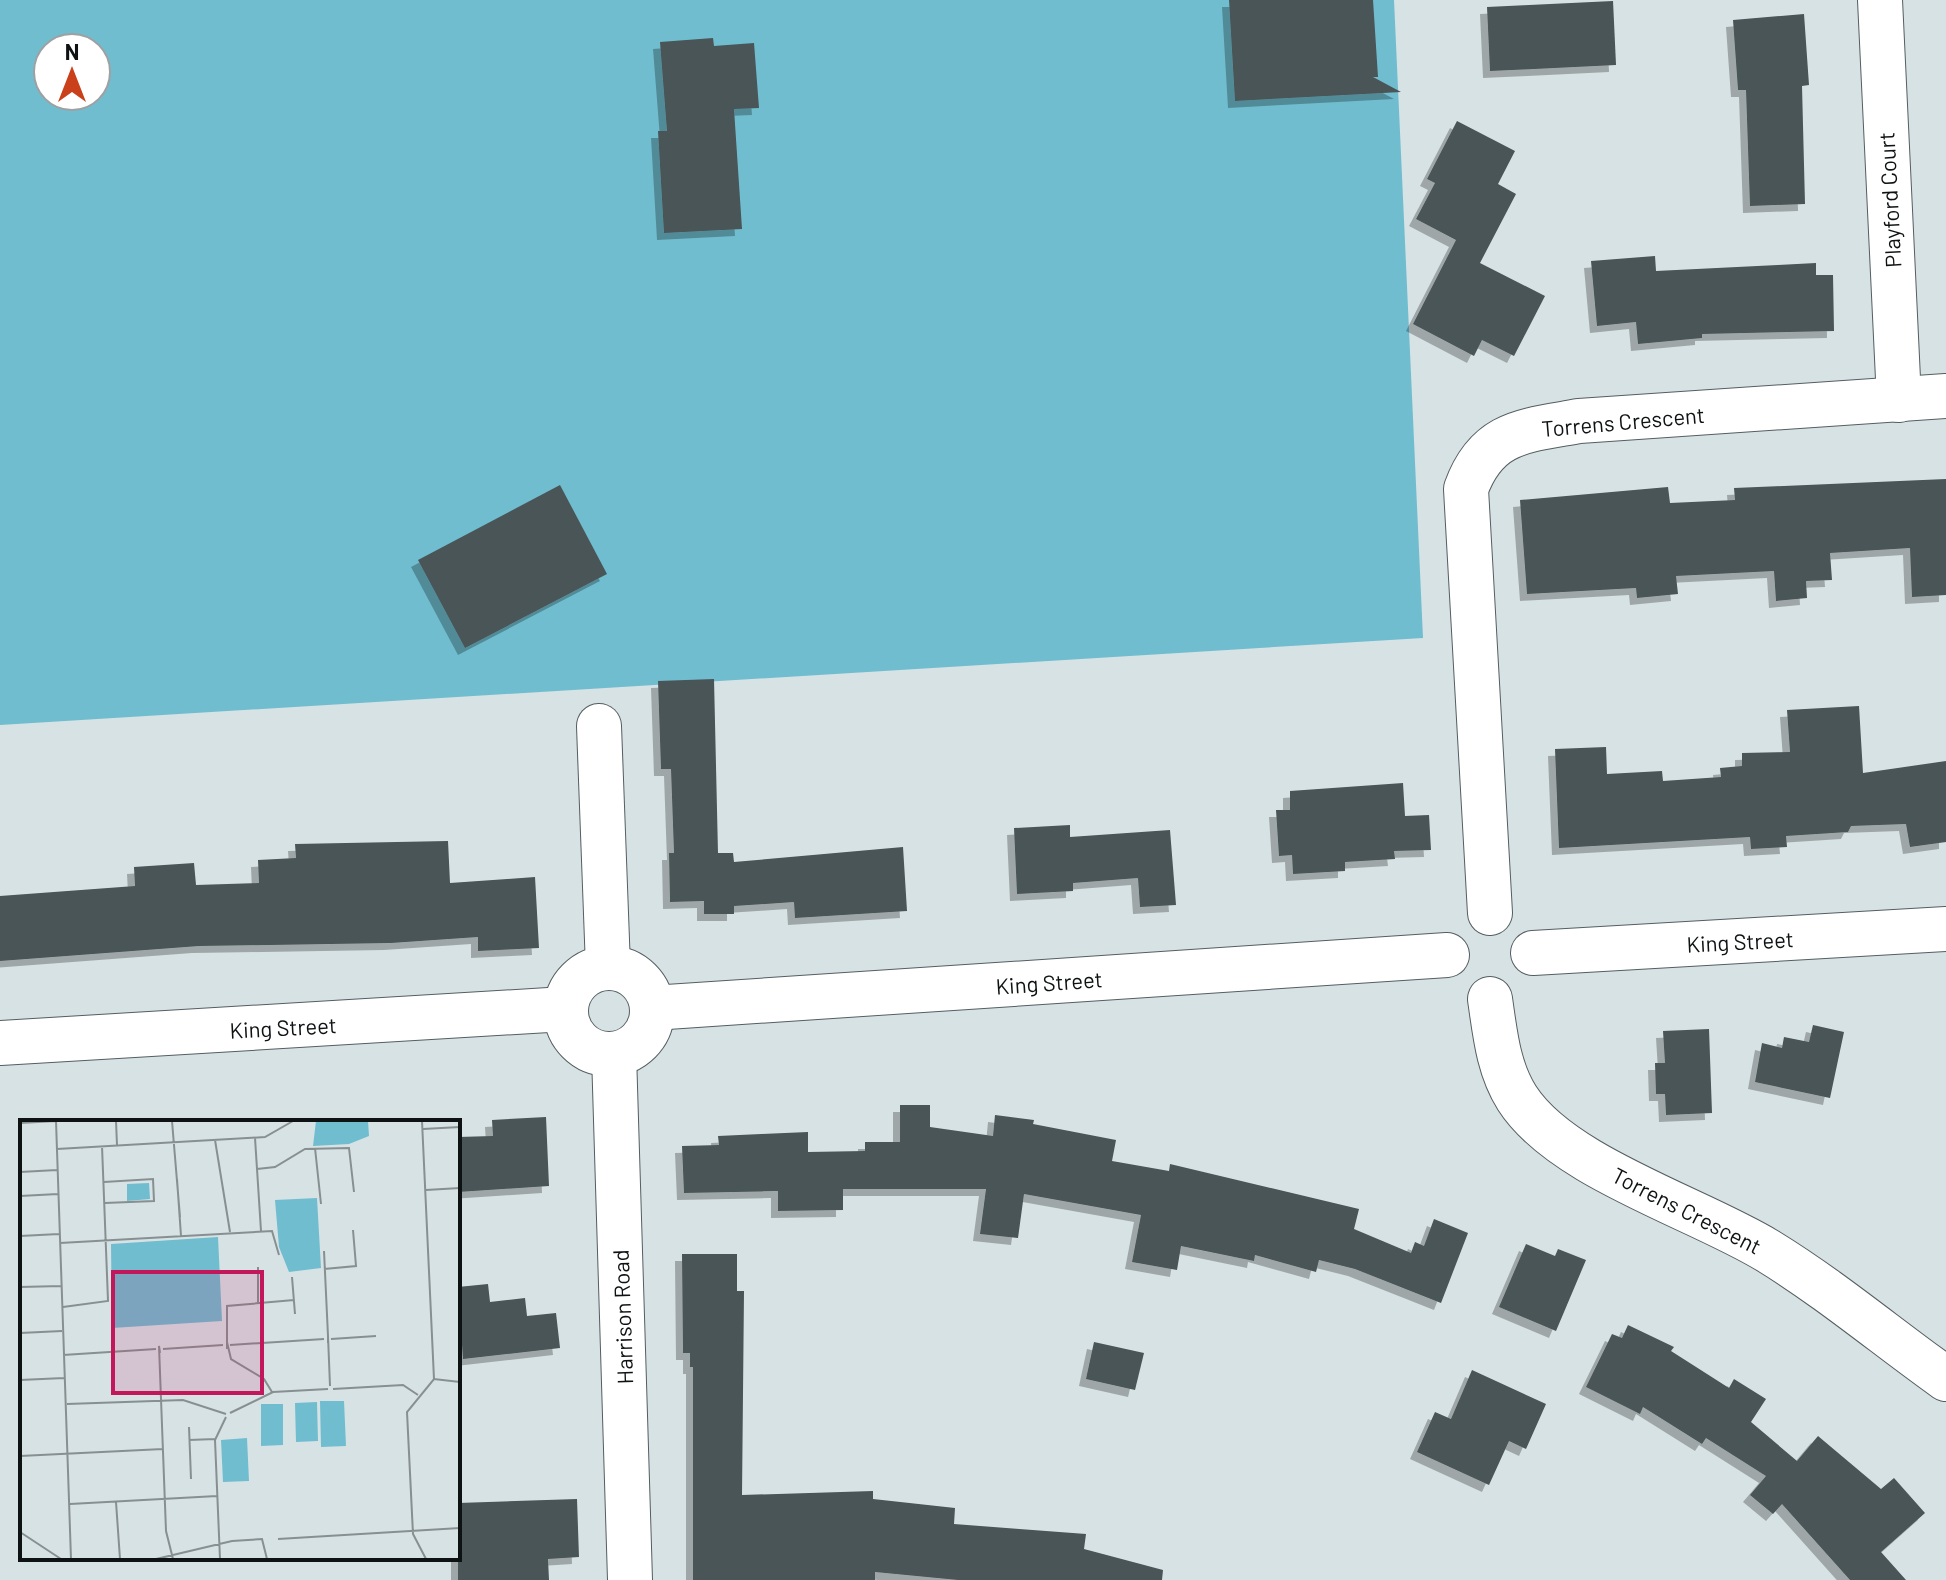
<svg xmlns="http://www.w3.org/2000/svg" width="1946" height="1580" font-family="Barlow,sans-serif">
<style>
.green{fill:#70bdcf;fill-rule:evenodd}
.building{fill:#4a5456;filter:url(#shadow)}
.lines{fill:none;stroke-linecap:round;stroke-linejoin:round}
.minor-casing{stroke:#545e60;stroke-width:46}
.minor{stroke:#fff;stroke-width:44}
.labels{text-anchor:middle;dominant-baseline:central;stroke-width:8;stroke-linejoin:round;paint-order:stroke}
.street-label{font-size:22px;fill:#0e1213;stroke:#fff}
.inset-road{fill:none;stroke:#878f91;stroke-width:2}
.view{fill:#c2185b;fill-opacity:0.15;stroke:#c2185b;stroke-width:4}
.inset-edge{fill:none;stroke:#0e1213;stroke-width:4}
</style>
<defs>
<filter id="shadow"><feDropShadow dx="-7" dy="7" stdDeviation="0" flood-color="#0004"/></filter>
</defs>
<rect width="100%" height="100%" fill="#d7e2e5"/>
<path class="green" d="M0,0H1394L1423,638L0,725ZM48,48H96V96H48Z"/>
<g class="building">
<polygon points="1229,0 1373,0 1378,77 1373,77 1401,92 1235,101"/>
<polygon points="1613,1 1616,65 1490,71 1487,7"/>
<polygon points="1804,14 1809,85 1802,86 1805,204 1750,206 1746,90 1738,90 1733,20"/>
<polygon points="713,38 714,46 754,43 759,108 734,109 742,229 664,233 658,131 667,131 660,42"/>
<polygon points="1457,121 1515,151 1498,184 1516,194 1480,263 1545,296 1514,356 1482,340 1474,356 1413,324 1456,240 1416,219 1435,183 1427,179"/>
<polygon points="1655,256 1656,271 1816,263 1816,275 1833,275 1834,331 1702,334 1702,338 1638,344 1636,322 1597,326 1591,261"/>
<polygon points="1946,479 1946,595 1912,597 1910,548 1830,553 1832,580 1806,581 1807,598 1776,601 1774,571 1676,576 1678,594 1637,598 1636,588 1527,594 1520,500 1668,487 1670,503 1735,500 1734,488"/>
<polygon points="560,485 607,574 465,648 418,560"/>
<polygon points="714,679 718,853 733,853 734,862 903,847 907,911 795,918 794,902 734,906 734,914 704,914 704,901 670,902 669,853 674,853 671,769 661,769 658,681"/>
<polygon points="1859,706 1863,773 1946,761 1946,842 1910,847 1906,824 1851,826 1848,832 1786,836 1787,847 1751,849 1750,837 1559,848 1555,749 1606,747 1607,774 1662,771 1663,781 1721,777 1720,768 1742,766 1742,753 1790,752 1787,710"/>
<polygon points="1403,783 1405,816 1429,815 1431,850 1394,851 1395,859 1345,862 1345,871 1293,874 1292,855 1279,856 1276,810 1290,810 1290,791"/>
<polygon points="1070,825 1070,837 1170,830 1176,905 1140,907 1138,878 1073,883 1073,891 1017,894 1014,828"/>
<polygon points="448,841 450,883 535,877 539,948 478,951 478,937 391,943 199,946 0,961 0,896 135,886 134,867 194,863 196,885 259,883 258,860 296,858 295,844"/>
<polygon points="1813,1025 1844,1032 1830,1098 1755,1082 1762,1043 1782,1048 1784,1037 1809,1042"/>
<polygon points="1709,1029 1712,1113 1666,1115 1665,1094 1656,1094 1655,1063 1665,1063 1663,1031"/>
<polygon points="900,1105 930,1105 930,1127 993,1136 995,1115 1034,1120 1033,1124 1116,1140 1112,1161 1169,1171 1170,1164 1359,1209 1354,1229 1411,1253 1415,1242 1424,1246 1434,1219 1468,1233 1441,1303 1355,1269 1319,1260 1316,1272 1255,1255 1254,1261 1181,1246 1177,1270 1132,1262 1141,1215 1024,1194 1018,1238 980,1234 986,1189 843,1189 843,1210 778,1211 778,1191 684,1193 682,1146 719,1145 718,1136 808,1132 808,1152 865,1151 865,1142 900,1142"/>
<polygon points="546,1117 549,1186 458,1192 458,1137 493,1136 492,1120"/>
<polygon points="1526,1244 1555,1256 1558,1249 1586,1260 1556,1331 1499,1307"/>
<polygon points="682,1254 737,1254 737,1291 744,1291 742,1495 873,1491 873,1499 955,1508 954,1524 1086,1534 1084,1549 1163,1570 1162,1580 958,1580 875,1572 875,1580 693,1580 693,1367 690,1367 690,1353 683,1353"/>
<polygon points="488,1284 490,1302 525,1298 527,1316 556,1313 560,1348 463,1359 458,1287"/>
<polygon points="1628,1325 1674,1347 1671,1351 1729,1388 1734,1379 1766,1399 1751,1422 1797,1461 1818,1436 1881,1489 1894,1478 1925,1513 1881,1552 1906,1580 1850,1580 1782,1504 1773,1514 1750,1495 1766,1476 1706,1438 1702,1444 1643,1407 1640,1414 1586,1387 1612,1334 1622,1338"/>
<polygon points="1094,1342 1144,1353 1135,1390 1086,1379"/>
<polygon points="1472,1370 1546,1404 1526,1449 1509,1441 1489,1485 1417,1452 1435,1412 1451,1419"/>
<polygon points="577,1499 579,1557 548,1559 549,1580 458,1580 458,1503"/>
</g>
<g class="lines">
<defs>
<g id="minor">
<polyline points="1880,0 1899,400"/>
<polyline points="599,726 608,967"/>
<path d="M1490,913L1466,489C1487,431 1524,431 1579,421L1946,396"/>
<polyline points="1533,953 1946,929"/>
<circle cx="609" cy="1011" r="43"/>
<path d="M1490,999C1495,1033 1498,1068 1517,1098C1561,1167 1698,1208 1768,1251C1830,1289 1887,1337 1946,1379"/>
<polyline points="652,1008 1447,955"/>
<polyline points="0,1043 565,1009"/>
<polyline points="614,1054 630,1580"/>
</g>
</defs>
<use href="#minor" class="minor-casing"/>
<use href="#minor" class="minor"/>
</g>
<g class="labels">
<g class="street-label">
<text transform="translate(1889 200) rotate(-93)">Playford Court</text>
<text transform="translate(1623 421) rotate(-5)">Torrens Crescent</text>
<text transform="translate(1740 941) rotate(-3)">King Street</text>
<text transform="translate(1049 982) rotate(-4)">King Street</text>
<text transform="translate(283 1027) rotate(-3)">King Street</text>
<text transform="translate(1687 1210) rotate(27)">Torrens Crescent</text>
<text transform="translate(622 1317) rotate(-92)">Harrison Road</text>
</g>
</g>
<g transform="translate(20 1120)">
<rect width="440" height="440" fill="#d7e2e5"/>
<path d="M296,1H348L349,16L329,24L293,26ZM129,63L130,79L107,81V64ZM297,78L301,148L269,152L259,127L255,80ZM198,117L202,201L92,208L91,124ZM300,281H324L326,326L301,327ZM297,282L298,321L276,322L275,283ZM241,284H263V325L241,326ZM227,318L229,361L203,362L201,320Z" fill="#70bdcf"/>
<path class="inset-road" d="M36,1L51,439M96,1L97,25M152,1L160,97M402,1L414,259M0,3L36,1M403,9L440,7M235,18L241,111M195,20L210,112M295,28L301,84M37,29L245,17L273,1M237,49L255,47L285,29L329,28L334,72M0,52L37,50M157,59L161,116M84,62L133,59L134,81L85,83M406,70L440,68M0,76L38,74M0,116L39,114M40,123L252,111L259,135M304,131L308,216M238,147V183M304,149L336,146L333,110M272,157L275,194M0,167L41,166M43,187L88,181L82,26M0,213L42,211M311,219L356,216M207,222V186L274,180M308,223V216L310,266M210,225L304,219M143,229L203,225M207,229V222L211,239L244,259L252,272M140,233L139,226L146,411L153,439M43,235L136,229M0,260L44,258M313,269L383,265L398,275M47,284L163,280L206,294M210,293L253,272L308,269M169,307L171,359M169,320L195,319M0,336L143,329M96,382L100,439M50,384L197,376M0,412L41,439M258,419L440,408M136,439L212,421L242,419L247,439M200,439L195,320L206,297M406,439L393,414L387,292L414,259L440,262"/>
<path class="view" d="M93,152H242V273H93Z"/>
<rect width="440" height="440" class="inset-edge"/>
</g>
<g transform="translate(72 72)"><circle r="38" fill="#ffffff" stroke="#9fa0a1" stroke-width="2"/>
<path d="M0-6L14 30L0 20L-14 30Z" fill="#c9401a"/>
<text y="-12" font-size="22" font-weight="bold" text-anchor="middle" fill="#0e1213">N</text>
</g>
</svg>
